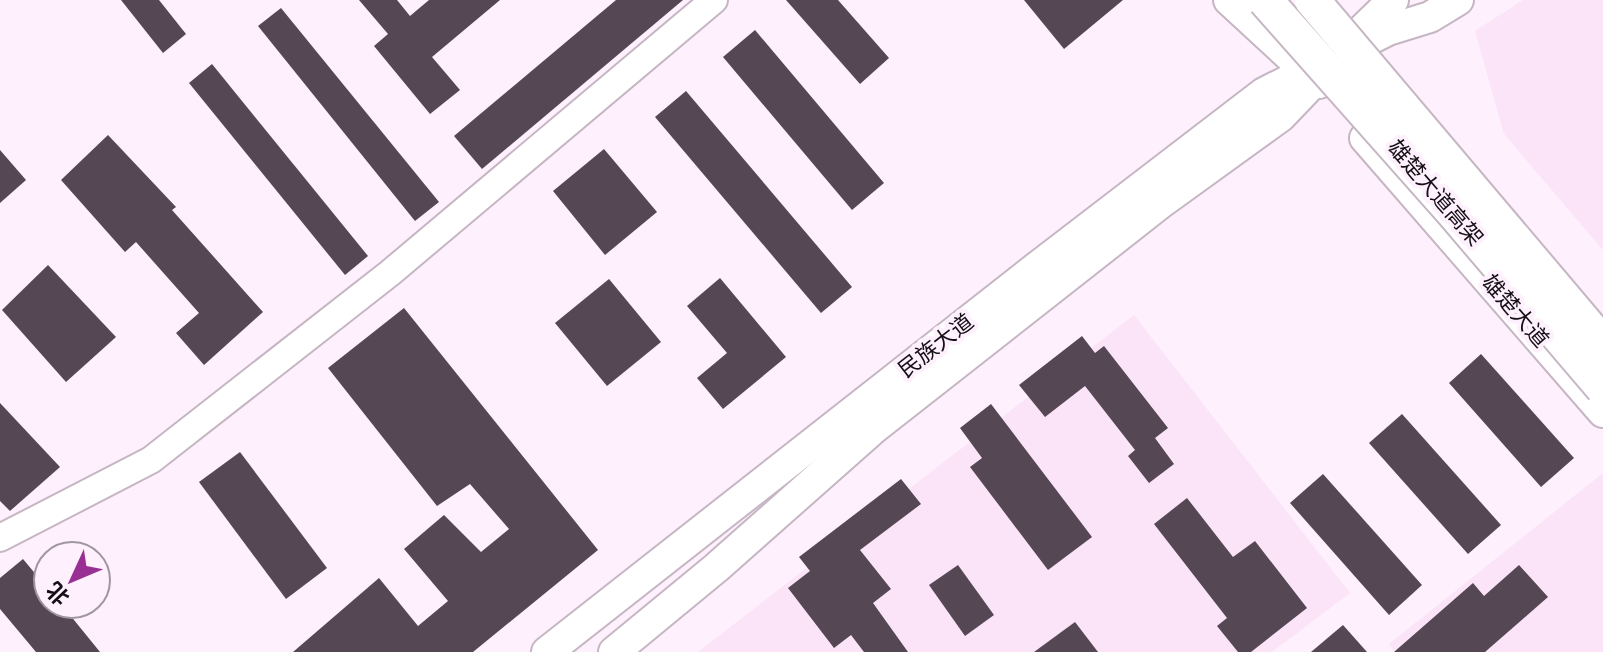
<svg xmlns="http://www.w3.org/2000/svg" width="1603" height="652" font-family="'Nunito Sans','Noto Sans SC',sans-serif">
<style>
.built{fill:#fbe3f8}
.building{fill:#554753}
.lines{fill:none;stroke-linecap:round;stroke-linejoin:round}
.secondary-casing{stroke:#c6b6c4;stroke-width:30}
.primary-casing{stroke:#c6b6c4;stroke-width:34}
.secondary{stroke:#fff;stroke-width:26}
.primary{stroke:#fff;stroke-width:30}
.highway-bridge-casing{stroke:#c6b6c4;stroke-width:38;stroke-linecap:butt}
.highway-bridge{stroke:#fff;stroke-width:34}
.labels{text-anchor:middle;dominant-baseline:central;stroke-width:8;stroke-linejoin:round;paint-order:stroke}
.street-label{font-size:22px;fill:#140f14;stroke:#fef0fd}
</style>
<rect width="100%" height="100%" fill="#fef0fd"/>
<g class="built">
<polygon points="1523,0 1603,0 1603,250 1504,134 1475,31"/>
<polygon points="1134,315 1350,593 1272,652 698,652"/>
<polygon points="1603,473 1603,652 1395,652 1389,644"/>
</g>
<g class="building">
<polygon points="121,0 159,0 186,34 163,53"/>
<polygon points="359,0 397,0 410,16 429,0 500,0 432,57 460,90 430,114 374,46 388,34"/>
<polygon points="616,0 683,0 482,169 454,136"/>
<polygon points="786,0 838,0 889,58 860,84"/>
<polygon points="1024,0 1123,0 1064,49"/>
<polygon points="281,8 439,202 415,221 258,26"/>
<polygon points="755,30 884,183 852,210 723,57"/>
<polygon points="212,64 368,256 345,275 189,83"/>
<polygon points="686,91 852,287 821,313 655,117"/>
<polygon points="108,135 176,207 172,210 263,312 204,365 176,333 199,313 136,242 125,252 61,180"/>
<polygon points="604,149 657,212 605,255 553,191"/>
<polygon points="0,150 26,180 0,203"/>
<polygon points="48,265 116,337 66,382 2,310"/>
<polygon points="720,278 786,357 723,409 697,378 727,353 687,306"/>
<polygon points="609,279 661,342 607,386 555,323"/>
<polygon points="404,308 598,550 473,652 293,652 379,578 418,626 448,601 404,549 444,515 481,552 509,529 470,484 437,506 328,368"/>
<polygon points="1082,336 1095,353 1104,346 1168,428 1155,438 1174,464 1149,483 1128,456 1135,450 1085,386 1045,417 1019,385"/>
<polygon points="1481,354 1574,458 1541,487 1449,383"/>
<polygon points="0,403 60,467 10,511 0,501"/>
<polygon points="991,404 1092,537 1048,570 970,467 982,458 960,428"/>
<polygon points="1402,414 1501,525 1468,554 1369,443"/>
<polygon points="240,452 327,568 286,599 199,482"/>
<polygon points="1323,474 1422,585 1389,615 1290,503"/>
<polygon points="901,479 921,504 860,550 891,589 873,603 908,652 864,652 851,635 834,648 788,588 810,571 799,557"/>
<polygon points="1187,498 1233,557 1255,541 1307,608 1251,652 1238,652 1217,626 1227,618 1154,524"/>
<polygon points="23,559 48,589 48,604 61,604 100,652 36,652 0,609 0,578"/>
<polygon points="958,565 994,615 965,636 929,585"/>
<polygon points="1519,565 1548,597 1485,652 1394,652 1473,583 1484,596"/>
<polygon points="1075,622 1098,652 1034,652"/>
<polygon points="1343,625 1367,652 1311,652"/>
</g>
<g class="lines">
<defs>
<polyline id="secondary" points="0,538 151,460 390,273 714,0"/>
<g id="primary">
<polyline points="1229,0 1319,83"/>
<polyline points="1353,39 1393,0"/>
<polyline points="1365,138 1603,412"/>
<polyline points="547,652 1041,264 1264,93 1388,30 1430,17 1458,0"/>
<polyline points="614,652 716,568 873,429 1162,202 1281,116 1324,71"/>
</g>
</defs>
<use href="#secondary" class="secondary-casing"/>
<use href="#primary" class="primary-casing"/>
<use href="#secondary" class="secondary"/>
<use href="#primary" class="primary"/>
<defs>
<g id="highway-bridge">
<polyline points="1265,0 1453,212 1603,388"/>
<polyline points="1312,0 1603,344"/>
</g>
</defs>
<use href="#highway-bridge" class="highway-bridge-casing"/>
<use href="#highway-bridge" class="highway-bridge"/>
</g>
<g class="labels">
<g class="street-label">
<text transform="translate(1435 193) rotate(49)">雄楚大道高架</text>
<text transform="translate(1515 311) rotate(49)">雄楚大道</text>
<text transform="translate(936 346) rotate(-38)">民族大道</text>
</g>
</g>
<g transform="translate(72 580) rotate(226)"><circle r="38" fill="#fef0fd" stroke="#a096a0" stroke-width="2"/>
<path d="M0-6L14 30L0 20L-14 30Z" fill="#983093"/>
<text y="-12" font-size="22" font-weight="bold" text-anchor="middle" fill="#140f14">北</text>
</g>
</svg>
